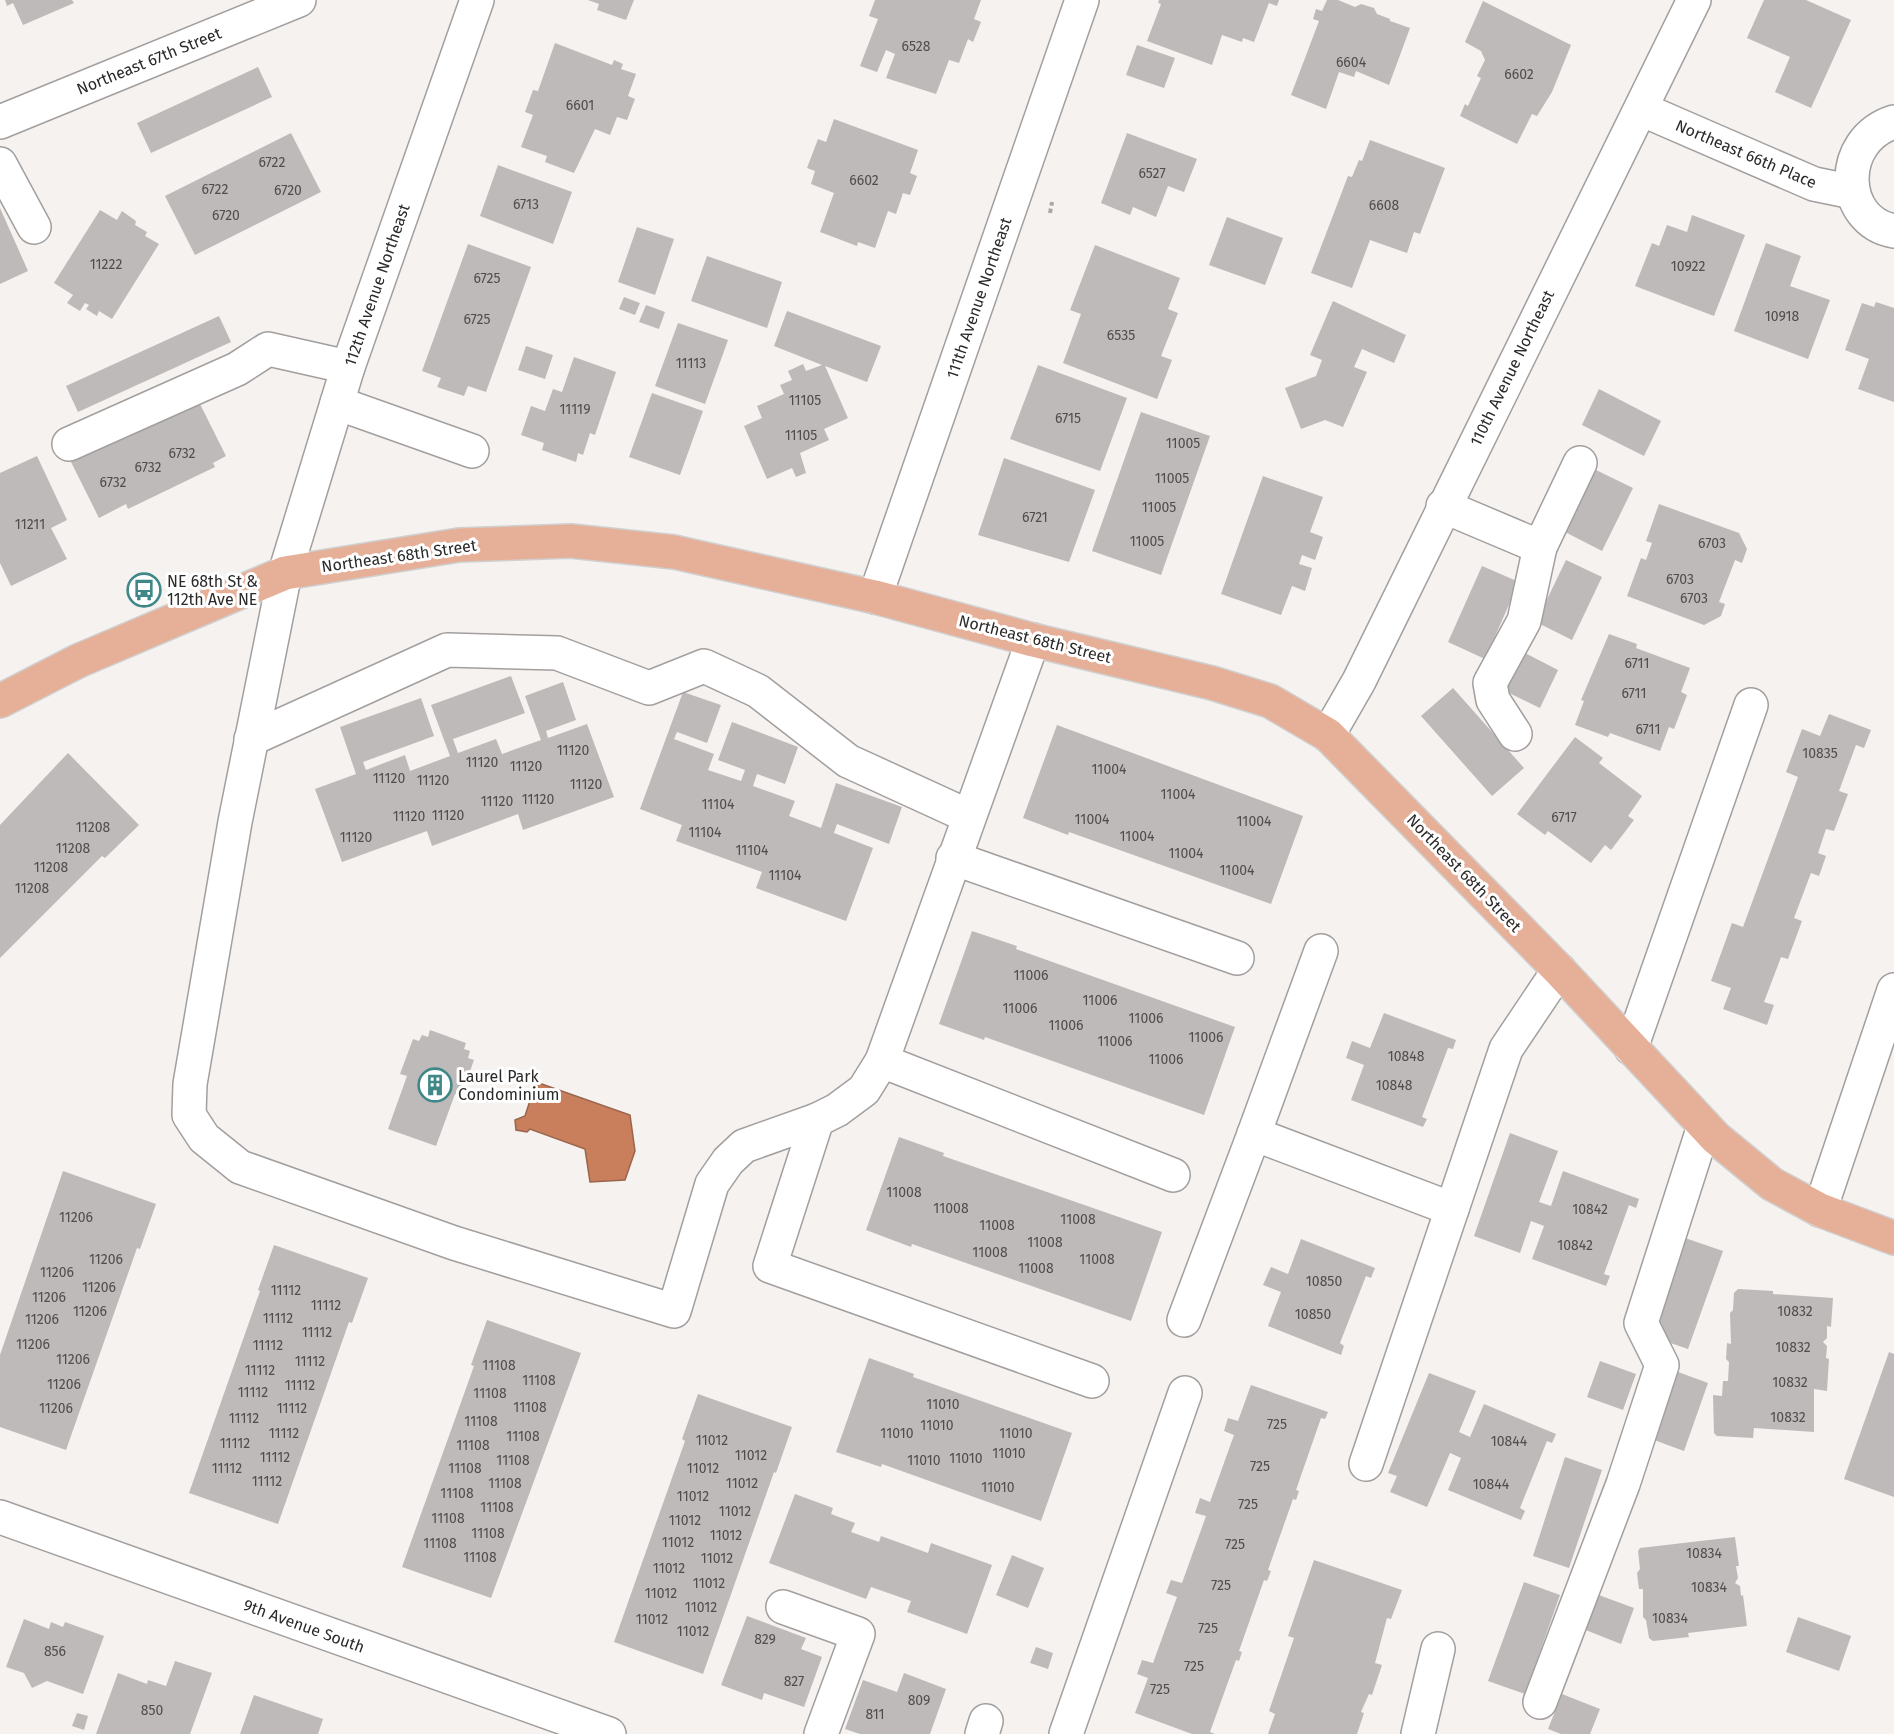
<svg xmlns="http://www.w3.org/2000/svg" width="1894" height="1734" font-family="'Fira Sans',sans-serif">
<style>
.water{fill:#c97e5c;stroke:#9a654d;stroke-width:1.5}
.building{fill:#bebab9}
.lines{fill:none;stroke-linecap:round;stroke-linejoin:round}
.minor-casing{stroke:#a29f9e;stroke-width:36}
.major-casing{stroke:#d0d0d0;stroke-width:36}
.path{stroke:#aaa8a6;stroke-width:4;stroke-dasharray:4.5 3;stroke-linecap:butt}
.minor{stroke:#fff;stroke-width:33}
.major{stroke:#e6b098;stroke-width:33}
.labels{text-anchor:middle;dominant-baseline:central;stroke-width:6;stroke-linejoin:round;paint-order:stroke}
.number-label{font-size:14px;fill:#504e4d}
.street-label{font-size:16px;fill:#2b2a29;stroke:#fff}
.poi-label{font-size:16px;fill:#2b2a29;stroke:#fff;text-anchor:start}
</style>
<rect width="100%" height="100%" fill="#f5f2f0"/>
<polygon class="water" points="536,1082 630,1115 635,1151 625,1180 590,1182 585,1149 530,1129 527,1132 516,1130 515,1120 525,1116"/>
<g class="building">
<polygon points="5,0 72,0 74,3 23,25 13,3 7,6"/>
<polygon points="588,0 634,0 626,20 597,10 599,4"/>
<polygon points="875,0 981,0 974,19 981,22 973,42 968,39 959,63 949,60 936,94 886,78 895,54 886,50 877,72 860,66 878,19 869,16"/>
<polygon points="1159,0 1279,0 1277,6 1269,3 1254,42 1243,38 1242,42 1222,35 1212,65 1147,41 1161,4 1158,3"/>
<polygon points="1327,0 1338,0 1355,7 1361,4 1374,8 1377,14 1390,19 1390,21 1410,28 1389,85 1356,71 1354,77 1339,72 1326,109 1291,95 1319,21 1313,19 1316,9 1322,11"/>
<polygon points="1764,0 1806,0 1851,20 1811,108 1775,92 1790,57 1747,38"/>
<polygon points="1483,1 1571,45 1552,92 1537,116 1532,114 1517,144 1460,116 1465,104 1468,106 1481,78 1477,76 1485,60 1481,51 1465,42"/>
<polygon points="555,43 612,65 614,60 623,64 621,69 636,74 628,96 635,99 627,120 617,117 610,135 595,129 574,173 545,162 547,156 521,147 533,115 525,112 533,90 538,91"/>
<polygon points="1137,45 1175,58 1164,88 1126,75"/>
<polygon points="258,67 272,97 151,153 137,123"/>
<polygon points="834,119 918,150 910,173 917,176 910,195 903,193 896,214 888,211 875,248 858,242 857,246 820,232 834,193 811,184 815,171 807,168 818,139 826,142"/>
<polygon points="291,133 321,192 195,255 165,196"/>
<polygon points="1127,133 1197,159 1184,192 1168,186 1156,217 1133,207 1130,215 1101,203"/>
<polygon points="1370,140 1445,168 1420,234 1414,232 1407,253 1370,240 1352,288 1311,273 1348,176 1352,177 1359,160 1362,161"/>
<polygon points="498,165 572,192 553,244 480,216"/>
<polygon points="0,208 28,271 0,284"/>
<polygon points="100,210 117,220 122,211 136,221 135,225 147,232 145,236 159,244 112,319 99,311 97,316 86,309 89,305 85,303 80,311 67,303 73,295 54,283"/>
<polygon points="1692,215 1745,235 1714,316 1635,286 1652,243 1659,246 1667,225 1687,232"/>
<polygon points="1227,217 1283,238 1265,285 1209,265"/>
<polygon points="637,227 674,239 655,295 618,282"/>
<polygon points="1766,243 1801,256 1790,286 1830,300 1808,359 1734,331"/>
<polygon points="468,244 531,267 486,392 468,386 464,396 437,387 441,378 422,371"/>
<polygon points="1095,245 1180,278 1168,309 1178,313 1161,356 1172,360 1157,399 1063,363 1081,314 1070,310"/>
<polygon points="707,256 782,282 767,328 691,301"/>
<polygon points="624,297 640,303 635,315 619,309"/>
<polygon points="1333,301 1406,335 1394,363 1362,349 1354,367 1367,372 1343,427 1325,420 1301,429 1285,388 1316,376 1322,360 1310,355"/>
<polygon points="1876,302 1894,308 1894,402 1858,389 1869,359 1845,350 1862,303 1874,307"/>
<polygon points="646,305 665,312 659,329 639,322"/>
<polygon points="787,311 881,346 867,382 825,366 848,418 824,429 829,440 800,453 806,473 796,477 792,468 767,479 744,426 762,418 757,406 784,394 780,385 792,380 788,371 803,364 806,371 822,365 774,346"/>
<polygon points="219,316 231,342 78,412 66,386"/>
<polygon points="678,323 728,340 705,404 655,386"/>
<polygon points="526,346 553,355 545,379 518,370"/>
<polygon points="574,357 616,372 595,435 590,433 583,455 578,453 576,462 542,450 544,443 521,435 531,406 545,411 553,389 562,392"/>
<polygon points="1038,365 1127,398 1100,471 1010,439"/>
<polygon points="1599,389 1661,421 1644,456 1582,425"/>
<polygon points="652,393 703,411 680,475 629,457"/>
<polygon points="197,398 226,456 213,463 215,467 128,509 126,504 99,518 70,460"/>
<polygon points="1141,412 1210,436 1161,575 1092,551"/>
<polygon points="37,456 67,520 51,528 67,559 11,586 0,563 0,473"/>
<polygon points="1004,458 1095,490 1069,562 978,535"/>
<polygon points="1596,470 1633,488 1602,551 1565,532"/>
<polygon points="1263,476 1323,497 1310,532 1323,537 1315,560 1302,555 1299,564 1312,568 1305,591 1292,586 1281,615 1221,594"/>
<polygon points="1659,504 1739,533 1747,549 1742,563 1735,560 1719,602 1725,604 1721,616 1704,625 1627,596 1641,558 1646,560 1652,543 1646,541"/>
<polygon points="1566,560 1602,577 1572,640 1536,622"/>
<polygon points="1482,566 1519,582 1485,659 1448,642"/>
<polygon points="1609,634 1637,644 1636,648 1690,668 1681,692 1687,695 1674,729 1669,727 1660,751 1610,733 1608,737 1575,725 1584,701 1581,700"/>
<polygon points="1521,651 1558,670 1540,708 1503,690"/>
<polygon points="511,676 525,713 453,739 458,753 496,739 502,754 541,740 525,696 563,682 576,720 546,731 548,738 587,724 614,797 523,830 518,814 432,846 427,831 342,862 315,789 356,774 340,727 421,698 434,736 363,762 366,770 405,755 410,771 450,756 431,705"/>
<polygon points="1453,688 1524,768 1492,796 1421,716"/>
<polygon points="683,692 721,705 707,743 677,732 674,739 714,754 708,770 741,781 745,770 718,760 732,722 798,747 785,784 757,774 753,786 795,801 789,816 821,828 836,783 902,807 889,844 837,824 834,833 873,848 846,921 756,888 762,872 676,841 682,825 640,809"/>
<polygon points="1829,714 1871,730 1864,748 1856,745 1839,791 1848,794 1834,831 1826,829 1818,853 1826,856 1819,876 1811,873 1794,918 1802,921 1788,959 1781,957 1764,1002 1774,1005 1767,1025 1723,1009 1731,988 1711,981 1732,923 1743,927 1798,777 1786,772 1802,729 1820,736"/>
<polygon points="1057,725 1303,816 1271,904 1069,832 1068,835 1023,818"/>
<polygon points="1575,737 1603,758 1599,763 1642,796 1628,816 1634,820 1611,850 1605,845 1591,863 1548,831 1545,835 1517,814"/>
<polygon points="68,753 139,825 105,858 102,856 0,958 0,825"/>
<polygon points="972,931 1017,946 1016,949 1235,1027 1204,1115 985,1037 984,1040 939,1024"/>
<polygon points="1384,1013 1456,1040 1453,1049 1448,1048 1422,1117 1427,1119 1423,1127 1351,1100 1364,1065 1346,1058 1352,1041 1370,1048"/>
<polygon points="430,1030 466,1043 464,1049 470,1051 468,1058 474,1060 461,1096 455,1094 436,1146 388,1129 407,1076 400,1074 413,1039 419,1041 422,1035 428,1037"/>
<polygon points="1510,1133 1558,1151 1539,1202 1551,1206 1563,1171 1639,1199 1636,1208 1629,1205 1604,1274 1610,1276 1606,1286 1532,1259 1544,1226 1531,1221 1520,1253 1474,1236"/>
<polygon points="899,1137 944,1153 943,1156 1162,1232 1131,1321 912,1244 911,1247 866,1230"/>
<polygon points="63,1171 156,1204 140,1249 137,1248 66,1450 0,1427 0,1355"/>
<polygon points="1685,1238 1723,1251 1688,1349 1650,1336"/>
<polygon points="1301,1239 1375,1268 1371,1278 1366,1276 1340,1343 1344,1346 1341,1355 1268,1326 1281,1292 1263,1285 1271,1267 1288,1274"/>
<polygon points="274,1245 368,1278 352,1323 349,1322 278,1524 189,1493 260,1291 258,1290"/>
<polygon points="1738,1289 1773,1291 1773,1294 1833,1298 1831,1327 1827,1326 1827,1338 1823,1342 1827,1346 1826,1358 1829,1359 1827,1391 1814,1389 1814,1432 1754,1428 1753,1438 1717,1436 1714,1433 1713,1395 1722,1396 1723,1381 1728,1381 1729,1362 1726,1359 1727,1343 1731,1344 1730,1313 1733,1310 1734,1293"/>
<polygon points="487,1320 581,1353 491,1598 402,1567 474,1366 471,1365"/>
<polygon points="1889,1352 1894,1354 1894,1497 1844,1479"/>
<polygon points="869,1358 914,1374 913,1377 1072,1433 1041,1521 882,1464 881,1467 836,1452"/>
<polygon points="1600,1361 1636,1374 1623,1410 1587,1397"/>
<polygon points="1670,1369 1708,1383 1684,1451 1646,1437"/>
<polygon points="1429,1373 1476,1391 1459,1432 1470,1437 1484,1404 1556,1434 1552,1443 1547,1441 1520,1508 1525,1511 1521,1520 1448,1490 1461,1458 1450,1453 1427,1507 1390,1492 1397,1476 1388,1473"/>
<polygon points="1251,1385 1328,1412 1325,1419 1321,1418 1296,1490 1299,1491 1296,1500 1293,1499 1268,1570 1271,1571 1267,1581 1264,1580 1239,1651 1242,1652 1239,1661 1236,1660 1210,1732 1215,1734 1192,1734 1135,1713 1148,1678 1137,1674 1142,1660 1153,1663 1177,1597 1166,1593 1171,1580 1182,1583 1206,1516 1195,1513 1200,1498 1210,1502 1234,1435 1224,1431 1228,1418 1238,1421"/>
<polygon points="698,1394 792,1427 776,1473 774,1472 703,1674 614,1642 685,1441 682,1439"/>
<polygon points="1565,1457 1602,1470 1569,1568 1533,1556"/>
<polygon points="795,1494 833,1508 831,1514 855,1523 851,1532 879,1542 881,1536 928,1553 931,1543 992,1565 967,1634 907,1612 911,1601 871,1587 866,1599 769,1563"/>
<polygon points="1735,1537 1739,1566 1736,1566 1738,1578 1735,1583 1740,1586 1741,1596 1743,1595 1747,1626 1688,1633 1689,1637 1653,1641 1649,1638 1646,1620 1643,1617 1643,1589 1639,1589 1637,1573 1640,1569 1638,1551 1640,1548"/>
<polygon points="1012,1555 1044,1568 1028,1608 996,1595"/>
<polygon points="1314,1560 1402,1590 1391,1619 1387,1618 1375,1663 1382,1665 1372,1695 1369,1694 1361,1712 1364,1713 1357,1734 1268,1734 1275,1714 1269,1711 1294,1638 1288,1636"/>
<polygon points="1524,1582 1560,1595 1525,1694 1488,1681"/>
<polygon points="1596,1594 1634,1608 1621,1644 1583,1629"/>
<polygon points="747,1616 806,1638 801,1649 822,1657 804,1707 764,1693 762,1700 721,1685"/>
<polygon points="1798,1617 1851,1636 1839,1671 1786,1652"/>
<polygon points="24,1619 49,1629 51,1622 63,1627 65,1622 104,1636 83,1694 47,1681 32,1688 24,1673 6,1667"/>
<polygon points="1036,1647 1053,1653 1048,1669 1030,1663"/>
<polygon points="175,1661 212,1673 190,1734 96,1734 118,1673 147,1684 148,1680 166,1686"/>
<polygon points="904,1673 946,1689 930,1734 860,1734 845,1729 863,1680 897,1692"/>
<polygon points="1562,1694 1600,1709 1590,1734 1561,1734 1548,1729"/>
<polygon points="254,1695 323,1719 318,1734 240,1734"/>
<polygon points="77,1713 88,1716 84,1730 72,1726"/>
</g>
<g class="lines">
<defs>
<g id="minor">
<polyline points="477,0 348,367 285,573 235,822 190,1084 189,1115 204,1138 240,1167 454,1243 674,1311 712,1184 728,1161 744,1146 817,1120 837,1110 864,1090 882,1061 1033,640"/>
<polyline points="1641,109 1814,184 1853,192"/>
<polyline points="0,122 299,0"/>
<path d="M1894,122C1837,140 1839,221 1894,231"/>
<polyline points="0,164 34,227"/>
<polyline points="337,403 472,451"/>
<polyline points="69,444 237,369 268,349 348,367"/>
<polyline points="1443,506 1540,547 1524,621 1490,683 1493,700 1515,734"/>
<polyline points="1540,547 1580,463"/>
<polyline points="875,597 1082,0"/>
<polyline points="1328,735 1359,681 1694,0"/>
<polyline points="251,739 447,650 557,653 649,688 704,666 758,691 848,761 968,816"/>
<polyline points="953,858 1237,958"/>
<polyline points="1631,1048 1751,705"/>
<polyline points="882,1061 1173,1175"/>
<polyline points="817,1120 770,1266 1092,1381"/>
<polyline points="1254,1134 1321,951"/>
<polyline points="1820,1210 1894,990"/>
<polyline points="1184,1320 1254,1134 1452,1209"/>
<polyline points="1366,1464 1506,1049 1559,970"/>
<polyline points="0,1517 609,1734"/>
<polyline points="783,1607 858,1634 821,1734"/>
<polyline points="1540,1702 1623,1484 1662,1365 1641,1323 1704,1126"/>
<polyline points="982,1734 986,1721"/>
<polyline points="1066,1734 1185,1393"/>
<polyline points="1418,1734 1438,1649"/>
</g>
<polyline id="major" points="0,701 78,661 285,573 459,545 571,541 674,552 759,571 875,597 1033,640 1212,683 1270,701 1328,735 1559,970 1716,1138 1772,1184 1820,1210 1894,1238"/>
</defs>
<use href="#minor" class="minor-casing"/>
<use href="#major" class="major-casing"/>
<polyline class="path" points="1050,213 1052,202"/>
<use href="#minor" class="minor"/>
<use href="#major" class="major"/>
</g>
<defs>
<symbol id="bus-ring" viewBox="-11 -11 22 22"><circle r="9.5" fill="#fff" stroke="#408887" stroke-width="1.5"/><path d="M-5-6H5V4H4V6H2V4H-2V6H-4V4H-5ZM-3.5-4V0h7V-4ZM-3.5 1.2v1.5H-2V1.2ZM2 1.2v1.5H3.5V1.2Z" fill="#408887"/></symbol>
<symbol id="building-ring" viewBox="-11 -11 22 22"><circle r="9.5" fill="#fff" stroke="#408887" stroke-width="1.5"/><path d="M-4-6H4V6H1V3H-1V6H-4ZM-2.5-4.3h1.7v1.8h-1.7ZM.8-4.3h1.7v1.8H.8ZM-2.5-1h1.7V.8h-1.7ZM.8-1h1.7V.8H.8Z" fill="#408887"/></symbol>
</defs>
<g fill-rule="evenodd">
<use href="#bus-ring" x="125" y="571" width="38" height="38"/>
<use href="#building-ring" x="416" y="1066" width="38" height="38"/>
</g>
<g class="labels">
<g class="number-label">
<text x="916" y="46">6528</text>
<text x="1351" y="62">6604</text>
<text x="1519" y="74">6602</text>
<text x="580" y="105">6601</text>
<text x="272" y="162">6722</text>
<text x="1152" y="173">6527</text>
<text x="864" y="180">6602</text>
<text x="215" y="189">6722</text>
<text x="288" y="190">6720</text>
<text x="526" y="204">6713</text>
<text x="1384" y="205">6608</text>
<text x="226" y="215">6720</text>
<text x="106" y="264">11222</text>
<text x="1688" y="266">10922</text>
<text x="487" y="278">6725</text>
<text x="1782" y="316">10918</text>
<text x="477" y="319">6725</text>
<text x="1121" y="335">6535</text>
<text x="691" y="363">11113</text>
<text x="805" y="400">11105</text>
<text x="575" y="409">11119</text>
<text x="1068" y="418">6715</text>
<text x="801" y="435">11105</text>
<text x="1183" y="443">11005</text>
<text x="182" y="453">6732</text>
<text x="148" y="467">6732</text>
<text x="1172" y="478">11005</text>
<text x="113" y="482">6732</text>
<text x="1159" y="507">11005</text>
<text x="1035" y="517">6721</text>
<text x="30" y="524">11211</text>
<text x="1147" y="541">11005</text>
<text x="1712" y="543">6703</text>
<text x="1680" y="579">6703</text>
<text x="1694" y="598">6703</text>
<text x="1637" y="663">6711</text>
<text x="1634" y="693">6711</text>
<text x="1648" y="729">6711</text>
<text x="573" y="750">11120</text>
<text x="1820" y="753">10835</text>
<text x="482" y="762">11120</text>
<text x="526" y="766">11120</text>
<text x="1109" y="769">11004</text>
<text x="389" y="778">11120</text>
<text x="433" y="780">11120</text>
<text x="586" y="784">11120</text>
<text x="1178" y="794">11004</text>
<text x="538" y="799">11120</text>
<text x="497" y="801">11120</text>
<text x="718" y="804">11104</text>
<text x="448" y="815">11120</text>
<text x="409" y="816">11120</text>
<text x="1564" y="817">6717</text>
<text x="1092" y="819">11004</text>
<text x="1254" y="821">11004</text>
<text x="93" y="827">11208</text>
<text x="705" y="832">11104</text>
<text x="1137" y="836">11004</text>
<text x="356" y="837">11120</text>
<text x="73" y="848">11208</text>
<text x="752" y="850">11104</text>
<text x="1186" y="853">11004</text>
<text x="51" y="867">11208</text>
<text x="1237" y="870">11004</text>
<text x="785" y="875">11104</text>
<text x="32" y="888">11208</text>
<text x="1031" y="975">11006</text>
<text x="1100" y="1000">11006</text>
<text x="1020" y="1008">11006</text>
<text x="1146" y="1018">11006</text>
<text x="1066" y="1025">11006</text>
<text x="1206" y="1037">11006</text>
<text x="1115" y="1041">11006</text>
<text x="1406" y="1056">10848</text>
<text x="1166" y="1059">11006</text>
<text x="1394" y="1085">10848</text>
<text x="904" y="1192">11008</text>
<text x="951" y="1208">11008</text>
<text x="1590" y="1209">10842</text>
<text x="76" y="1217">11206</text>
<text x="1078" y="1219">11008</text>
<text x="997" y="1225">11008</text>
<text x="1045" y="1242">11008</text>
<text x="1575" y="1245">10842</text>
<text x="990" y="1252">11008</text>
<text x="106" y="1259">11206</text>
<text x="1097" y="1259">11008</text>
<text x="1036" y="1268">11008</text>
<text x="57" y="1272">11206</text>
<text x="1324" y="1281">10850</text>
<text x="99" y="1287">11206</text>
<text x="286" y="1290">11112</text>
<text x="49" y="1297">11206</text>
<text x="326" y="1305">11112</text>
<text x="90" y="1311">11206</text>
<text x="1795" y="1311">10832</text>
<text x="1313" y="1314">10850</text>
<text x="278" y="1318">11112</text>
<text x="42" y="1319">11206</text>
<text x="317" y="1332">11112</text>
<text x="33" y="1344">11206</text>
<text x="268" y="1345">11112</text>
<text x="1793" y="1347">10832</text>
<text x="73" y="1359">11206</text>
<text x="310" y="1361">11112</text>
<text x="499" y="1365">11108</text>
<text x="260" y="1370">11112</text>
<text x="539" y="1380">11108</text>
<text x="1790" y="1382">10832</text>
<text x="64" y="1384">11206</text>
<text x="300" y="1385">11112</text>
<text x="253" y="1392">11112</text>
<text x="490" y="1393">11108</text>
<text x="943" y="1404">11010</text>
<text x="530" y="1407">11108</text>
<text x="56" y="1408">11206</text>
<text x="292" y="1408">11112</text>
<text x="1788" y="1417">10832</text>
<text x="244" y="1418">11112</text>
<text x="481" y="1421">11108</text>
<text x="1277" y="1424">725</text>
<text x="937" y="1425">11010</text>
<text x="284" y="1433">11112</text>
<text x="897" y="1433">11010</text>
<text x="1016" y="1433">11010</text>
<text x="523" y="1436">11108</text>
<text x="712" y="1440">11012</text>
<text x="1509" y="1441">10844</text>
<text x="235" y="1443">11112</text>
<text x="473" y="1445">11108</text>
<text x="1009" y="1453">11010</text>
<text x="751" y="1455">11012</text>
<text x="275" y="1457">11112</text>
<text x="966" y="1458">11010</text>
<text x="513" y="1460">11108</text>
<text x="924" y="1460">11010</text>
<text x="1260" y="1466">725</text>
<text x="227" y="1468">11112</text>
<text x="465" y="1468">11108</text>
<text x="703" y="1468">11012</text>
<text x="267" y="1481">11112</text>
<text x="505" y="1483">11108</text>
<text x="742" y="1483">11012</text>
<text x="1491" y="1484">10844</text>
<text x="998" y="1487">11010</text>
<text x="457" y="1493">11108</text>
<text x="693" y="1496">11012</text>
<text x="1248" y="1504">725</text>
<text x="497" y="1507">11108</text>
<text x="735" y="1511">11012</text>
<text x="448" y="1518">11108</text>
<text x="685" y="1520">11012</text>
<text x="488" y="1533">11108</text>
<text x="726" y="1535">11012</text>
<text x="678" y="1542">11012</text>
<text x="440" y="1543">11108</text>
<text x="1235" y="1544">725</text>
<text x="1704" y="1553">10834</text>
<text x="480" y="1557">11108</text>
<text x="717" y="1558">11012</text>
<text x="669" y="1568">11012</text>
<text x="709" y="1583">11012</text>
<text x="1221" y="1585">725</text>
<text x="1709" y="1587">10834</text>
<text x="661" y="1593">11012</text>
<text x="701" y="1607">11012</text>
<text x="1670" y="1618">10834</text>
<text x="652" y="1619">11012</text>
<text x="1208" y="1628">725</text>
<text x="693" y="1631">11012</text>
<text x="765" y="1639">829</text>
<text x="55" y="1651">856</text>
<text x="1194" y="1666">725</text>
<text x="794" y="1681">827</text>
<text x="1160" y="1689">725</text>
<text x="919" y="1700">809</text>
<text x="152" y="1710">850</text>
<text x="875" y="1714">811</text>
</g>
<g class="street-label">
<text transform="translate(149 61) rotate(-22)">Northeast 67th Street</text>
<text transform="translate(1746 154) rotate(23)">Northeast 66th Place</text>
<text transform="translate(377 285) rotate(-71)">112th Avenue Northeast</text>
<text transform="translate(979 298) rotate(-71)">111th Avenue Northeast</text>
<text transform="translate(1512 368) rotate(-64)">110th Avenue Northeast</text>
<text transform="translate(399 556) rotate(-8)">Northeast 68th Street</text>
<text transform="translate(1035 639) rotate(14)">Northeast 68th Street</text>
<text transform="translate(1464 873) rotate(46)">Northeast 68th Street</text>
<text transform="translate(304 1626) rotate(20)">9th Avenue South</text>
</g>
<g class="poi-label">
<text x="167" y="581">NE 68th St &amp;<tspan x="167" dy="18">112th Ave NE</tspan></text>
<text x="458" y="1076">Laurel Park<tspan x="458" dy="18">Condominium</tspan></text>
</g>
</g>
</svg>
